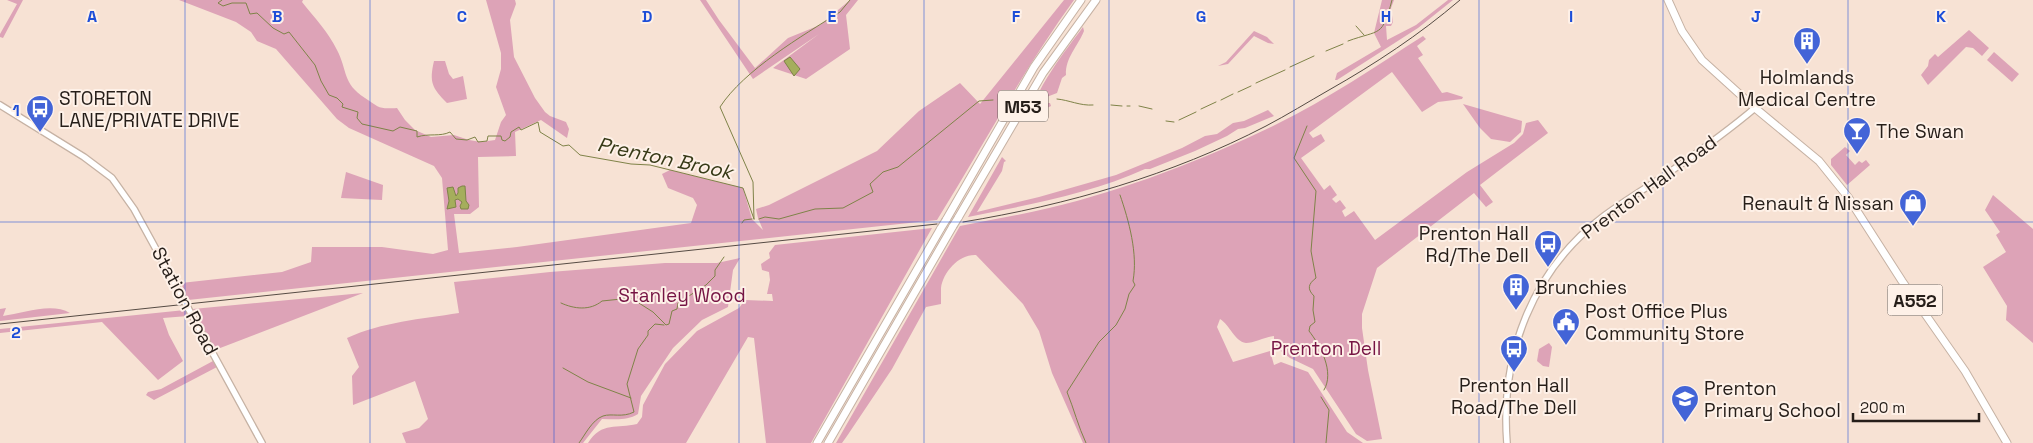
<svg xmlns="http://www.w3.org/2000/svg" width="2033" height="443" font-family="'Space Grotesk',sans-serif">
<style>
.green{fill:#dda3b7}
.water{fill:#a5ae5c;stroke:#7f8348}
.lines{fill:none;stroke-linecap:round;stroke-linejoin:round}
.stream{stroke:#7f8348;stroke-width:1}
.secondary-casing{stroke:#c6b2a4;stroke-width:8}
.highway-casing{stroke:#c6b2a4;stroke-width:9}
.secondary{stroke:#fff;stroke-width:5.5}
.highway{stroke:#fff;stroke-width:7}
.rail{stroke:#564b44;stroke-width:1}
.secondary-bridge-casing{stroke:#c6b2a4;stroke-width:8;stroke-linecap:butt}
.highway-bridge-casing{stroke:#c6b2a4;stroke-width:9;stroke-linecap:butt}
.secondary-bridge{stroke:#fff;stroke-width:5.5}
.highway-bridge{stroke:#fff;stroke-width:7}
.grid{fill:none;stroke:#1d4ed8;stroke-width:1;stroke-opacity:0.55}
.labels{text-anchor:middle;dominant-baseline:central;stroke-width:4;stroke-linejoin:round;paint-order:stroke}
.shield{fill:#fef1e8;stroke:#675d57;stroke-width:1}
.shield-label{font-size:18px;font-weight:bold;fill:#261e19}
.poi-label{font-size:19px;fill:#261e19;stroke:#fef1e8;text-anchor:start}
.street-label{font-size:19px;fill:#261e19;stroke:#fef1e8}
.park-label{font-size:19px;fill:#761444;stroke:#fef1e8}
.water-label{font-size:20px;font-style:italic;fill:#373a17;stroke:#fef1e8}
.grid-label{font-size:16px;text-anchor:middle;font-weight:bold;fill:#1d4ed8;stroke:#fef1e8;stroke-width:4;stroke-linejoin:round;paint-order:stroke}
</style>
<rect width="100%" height="100%" fill="#f7e2d4"/>
<g class="green">
<polygon points="7,0 23,0 3,38 0,37 0,34 17,4"/>
<path d="M179,0H303L302,2C314,17 329,33 337,50C348,71 342,83 365,98C380,108 378,109 397,108L405,120L415,130L431,137L454,135L469,140L481,142L495,140L501,122L506,115L496,87L501,69V53L486,0H515L516,4L510,20L514,57L535,98L545,112L550,116L566,122L569,129L567,138L541,120L515,132L516,156L478,157L479,207L470,214H454L459,253L517,247L691,223L697,205L693,198L668,188L662,174L670,170L743,188L752,219L763,230L758,218L756,209L769,205L877,151L919,111L960,83L980,104L1064,0H1074C1023,70 983,146 937,220L188,300L181,283L282,272L311,262L312,247H382L433,254L448,250L442,178L434,166L349,128L337,119L276,49L257,41L251,32L236,22Z"/>
<polygon points="700,0 706,0 719,20 755,68 788,38 820,25 850,0 858,0 846,15 850,49 806,79 773,68 819,34 753,79"/>
<polygon points="1382,0 1394,0 1391,8 1393,22 1391,26 1386,26 1387,40 1416,25 1448,0 1453,0 1418,28 1337,80 1335,80 1337,73 1381,47 1374,33"/>
<path d="M1083,27L1084,31C1078,46 1065,58 1066,75L1062,78L1057,93L1044,98V103H1050L1051,106L1047,108L1044,116L1032,118C1029,96 1069,46 1083,27Z"/>
<polygon points="1969,30 1989,48 1982,56 1973,48 1966,47 1928,85 1921,75 1928,66 1929,60 1935,54 1938,57"/>
<polygon points="1254,31 1267,37 1274,44 1268,43 1254,36 1228,64 1218,66 1226,62"/>
<path d="M1423,36L1426,39L1417,46L1423,55L1418,58L1442,93L1447,92L1463,97L1462,99L1438,102L1422,112L1392,72L1309,133L1313,138L1321,134L1325,141L1301,158L1324,190L1330,185L1337,195L1332,199L1336,203L1340,200L1346,208L1342,211L1345,217L1354,211L1375,240L1467,172L1514,143L1523,134L1526,123L1538,120L1548,133L1480,185L1493,202L1486,207L1474,193L1377,268L1362,314V328L1368,370L1382,439L1367,441L1356,434L1313,369L1290,358L1274,346V336C1265,337 1254,343 1246,343C1234,341 1230,325 1220,319L1217,327L1233,362L1270,351L1274,365L1281,362L1308,372L1347,432L1363,443H1083L1052,373L1039,331L1023,304L976,255C959,254 943,272 941,288C941,293 941,299 941,304L926,307L892,369L847,436L842,443H836L960,226C990,220 1020,215 1049,208C1128,189 1205,159 1277,124C1328,99 1376,66 1423,36Z"/>
<polygon points="1994,52 2019,74 2012,82 1987,60"/>
<path d="M434,61H445L449,74L453,79L463,76L467,99L447,103C432,88 429,82 434,61Z"/>
<polygon points="1463,104 1522,121 1521,132 1510,142 1491,139 1480,128"/>
<path d="M1268,110L1274,116L1245,128L1238,129L1227,136L1195,151L1150,169H1145C1090,194 1027,205 968,217L1002,157L1006,161L1004,162L1002,171L977,212L1039,197L1116,175L1182,148L1205,136L1217,134L1233,123L1244,121Z"/>
<polygon points="1845,147 1850,151 1846,155 1855,165 1859,161 1862,163 1866,160 1870,165 1847,185 1831,165 1831,159"/>
<polygon points="346,172 383,185 382,200 341,198"/>
<polygon points="1993,195 2033,229 2033,343 2006,320 2007,306 1983,267 2006,252 1996,235 2000,232 1985,210"/>
<path d="M932,228L811,443H766L754,338L748,337L686,443H588C602,421 617,429 637,424L642,417L643,405L665,364L697,331L739,308L745,300L773,301L772,294H767L770,280L769,272L762,270L761,264L770,258L769,253L775,245Z"/>
<path d="M740,258L733,270L728,307L702,320L673,348L641,396L638,414C627,421 615,419 602,419L583,443H406L402,433L419,428L428,419L415,381L353,405L352,376L359,367L347,338C382,322 421,319 459,313L454,282L550,272L665,263H717Z"/>
<polygon points="363,293 215,350 193,309"/>
<path d="M6,308L3,316C23,313 52,302 70,313L0,321V309Z"/>
<polygon points="185,310 188,316 163,318 169,335 183,361 158,380 102,322 0,333 0,329"/>
<polygon points="1549,343 1552,347 1549,367 1543,366 1537,361 1539,349"/>
<polygon points="213,361 217,367 154,400 146,395 148,392 161,389"/>
</g>
<g class="water">
<polygon points="790,57 800,69 794,76 784,61"/>
<polygon points="462,186 465,186 466,201 469,205 468,209 461,209 460,206 462,202 458,199 455,200 456,207 447,209 449,201 447,188 453,187 456,196 458,193 458,188"/>
</g>
<g class="lines">
<g class="stream">
<path d="M222,0L218,3L223,6L232,3H246L250,14L257,13L273,28L284,34L289,32L315,65L321,81L329,95L337,98L343,104L342,107L358,112L357,118L362,124L393,131L400,127L417,131V137C429,133 440,137 450,132L456,139L467,140L475,137L478,142L487,141L488,136H501L502,140L505,141L510,137L511,132L519,127L521,130L538,122L540,132L563,146L569,145L580,155L631,164L650,165L743,188L754,219"/>
<polyline points="1356,26 1364,35"/>
<path d="M1348,41C1381,29 1382,38 1392,0"/>
<polyline points="1326,51 1343,44"/>
<polyline points="1290,67 1314,56"/>
<polyline points="1256,83 1285,70"/>
<polyline points="1238,92 1251,86"/>
<path d="M1057,99C1069,100 1080,106 1093,105"/>
<polyline points="1221,100 1233,94"/>
<polyline points="1111,105 1122,106"/>
<polyline points="1127,106 1130,106"/>
<polyline points="1139,106 1152,109"/>
<polyline points="1201,109 1216,102"/>
<polyline points="1179,120 1196,112"/>
<polyline points="1166,121 1174,122"/>
<path d="M1307,126L1294,158L1316,191L1311,251L1316,278C1308,284 1307,289 1314,296L1313,310L1315,322L1310,326L1309,331C1320,345 1335,372 1324,390"/>
<path d="M754,219L753,182L720,107C744,70 802,36 840,12L850,0"/>
<polyline points="759,219 765,217 779,219 815,209 843,208 873,192 870,184 883,172 898,167 979,101 993,100"/>
<polyline points="742,223 744,220 752,219"/>
<path d="M561,303C574,309 590,311 602,301L631,298L653,312L666,325L669,324L672,311L677,309L678,303L706,285L715,276V270L724,257"/>
<polyline points="563,368 588,382 631,398"/>
<polyline points="1321,397 1329,410 1326,443"/>
<path d="M579,443C585,435 592,420 603,416C612,413 622,418 634,412L627,384L638,349L648,335V331L655,324L664,325"/>
<path d="M1086,443C1078,426 1074,409 1067,392L1099,342L1116,325L1125,309L1129,294L1135,285L1133,281C1138,254 1129,221 1120,195"/>
</g>
<defs>
<g id="secondary">
<polyline points="0,105 84,157 112,178 134,209 185,302"/>
<polyline points="188,308 262,443"/>
<path d="M1507,443C1500,355 1532,270 1604,216C1624,201 1646,188 1667,174C1697,153 1727,132 1755,108"/>
</g>
<g id="highway">
<polyline points="1668,0 1682,31 1702,60 1755,108 1819,161 1848,197 1902,281 1965,371 2007,443"/>
<polyline points="958,218 1043,73 1096,0"/>
<polyline points="946,220 1034,67 1081,0"/>
<polyline points="817,443 941,228"/>
<polyline points="828,443 953,226"/>
</g>
</defs>
<use href="#secondary" class="secondary-casing"/>
<use href="#highway" class="highway-casing"/>
<use href="#secondary" class="secondary"/>
<use href="#highway" class="highway"/>
<g class="rail">
<path d="M963,222C1067,205 1172,175 1266,126C1287,115 1308,102 1329,90C1375,64 1419,35 1460,0"/>
<polyline points="0,324 937,224"/>
</g>
<defs>
<polyline id="secondary-bridge" points="185,302 188,308"/>
<g id="highway-bridge">
<polyline points="953,226 958,218"/>
<polyline points="941,228 946,220"/>
</g>
</defs>
<use href="#secondary-bridge" class="secondary-bridge-casing"/>
<use href="#highway-bridge" class="highway-bridge-casing"/>
<use href="#secondary-bridge" class="secondary-bridge"/>
<use href="#highway-bridge" class="highway-bridge"/>
</g>
<path class="grid" d="M185,0V443M370,0V443M554,0V443M739,0V443M924,0V443M1109,0V443M1294,0V443M1479,0V443M1663,0V443M1848,0V443M0,222H2033"/>
<defs>
<symbol id="building-pin" viewBox="-11 -11 22 30"><path d="M0 17L-7.5 6A9.5 9.5 0 1 1 7.5 6Z" fill="#4364d7" stroke="#fef1e8"/><path d="M-4-6H4V6H1V3H-1V6H-4ZM-2.5-4.3h1.7v1.8h-1.7ZM.8-4.3h1.7v1.8H.8ZM-2.5-1h1.7V.8h-1.7ZM.8-1h1.7V.8H.8Z" fill="#fff"/></symbol>
<symbol id="bus-pin" viewBox="-11 -11 22 30"><path d="M0 17L-7.5 6A9.5 9.5 0 1 1 7.5 6Z" fill="#4364d7" stroke="#fef1e8"/><path d="M-5-6H5V4H4V6H2V4H-2V6H-4V4H-5ZM-3.5-4V0h7V-4ZM-3.5 1.2v1.5H-2V1.2ZM2 1.2v1.5H3.5V1.2Z" fill="#fff"/></symbol>
<symbol id="bar-pin" viewBox="-11 -11 22 30"><path d="M0 17L-7.5 6A9.5 9.5 0 1 1 7.5 6Z" fill="#4364d7" stroke="#fef1e8"/><path d="M-6-5H6L.8 .8V4.5H3.5V6h-7V4.5H-.8V.8Z" fill="#fff"/></symbol>
<symbol id="shop-pin" viewBox="-11 -11 22 30"><path d="M0 17L-7.5 6A9.5 9.5 0 1 1 7.5 6Z" fill="#4364d7" stroke="#fef1e8"/><path d="M-5-2.5h2.3a2.7 3.5 0 0 1 5.4 0H5L5.5 6h-11ZM-1.5-2.5h3a1.5 2.3 0 0 0-3 0Z" fill="#fff"/></symbol>
<symbol id="civic-pin" viewBox="-11 -11 22 30"><path d="M0 17L-7.5 6A9.5 9.5 0 1 1 7.5 6Z" fill="#4364d7" stroke="#fef1e8"/><path d="M-.6-6.5H3V-4.5H.6V-3L4-1V1h2V6H-6V1h2V-1L-.6-3ZM-1.2 2.5V6h2.4V2.5Z" fill="#fff"/></symbol>
<symbol id="school-pin" viewBox="-11 -11 22 30"><path d="M0 17L-7.5 6A9.5 9.5 0 1 1 7.5 6Z" fill="#4364d7" stroke="#fef1e8"/><path d="M0-5L7-2L0 1L-7-2ZM-4 1L0 2.5L4 1V4Q0 6-4 4Z" fill="#fff"/></symbol>
</defs>
<g fill-rule="evenodd">
<use href="#building-pin" x="1791" y="25" width="32" height="43"/>
<use href="#bus-pin" x="24" y="93" width="32" height="43"/>
<use href="#bar-pin" x="1841" y="115" width="32" height="43"/>
<use href="#shop-pin" x="1897" y="187" width="32" height="43"/>
<use href="#bus-pin" x="1532" y="228" width="32" height="43"/>
<use href="#building-pin" x="1500" y="271" width="32" height="43"/>
<use href="#civic-pin" x="1550" y="306" width="32" height="43"/>
<use href="#bus-pin" x="1498" y="333" width="32" height="43"/>
<use href="#school-pin" x="1669" y="383" width="32" height="43"/>
</g>
<g class="labels">
<g class="shield">
<rect x="998" y="90.5" width="50" height="31" rx="4"/>
<rect x="1887.5" y="284.5" width="55" height="31" rx="4"/>
</g>
<g class="shield-label">
<text x="1023" y="106">M53</text>
<text x="1915" y="300">A552</text>
</g>
<g class="poi-label">
<text x="1807" y="77" text-anchor="middle">Holmlands<tspan x="1807" dy="22">Medical Centre</tspan></text>
<text x="59" y="98">STORETON<tspan x="59" dy="22">LANE/PRIVATE DRIVE</tspan></text>
<text x="1876" y="131">The Swan</text>
<text x="1894" y="203" text-anchor="end">Renault &amp; Nissan</text>
<text x="1529" y="233" text-anchor="end">Prenton Hall<tspan x="1529" dy="22">Rd/The Dell</tspan></text>
<text x="1535" y="287">Brunchies</text>
<text x="1585" y="311">Post Office Plus<tspan x="1585" dy="22">Community Store</tspan></text>
<text x="1514" y="385" text-anchor="middle">Prenton Hall<tspan x="1514" dy="22">Road/The Dell</tspan></text>
<text x="1704" y="388">Prenton<tspan x="1704" dy="22">Primary School</tspan></text>
</g>
<g class="street-label">
<text transform="translate(1649 187) rotate(-36)">Prenton Hall Road</text>
<text transform="translate(185 301) rotate(62)">Station Road</text>
</g>
<g class="park-label">
<text x="682" y="295">Stanley Wood</text>
<text x="1326" y="348">Prenton Dell</text>
</g>
<g class="water-label">
<text transform="translate(665 158) rotate(12)">Prenton Brook</text>
</g>
</g>
<g class="grid-label">
<text x="92" y="22">A</text>
<text x="277" y="22">B</text>
<text x="462" y="22">C</text>
<text x="647" y="22">D</text>
<text x="832" y="22">E</text>
<text x="1016" y="22">F</text>
<text x="1201" y="22">G</text>
<text x="1386" y="22">H</text>
<text x="1571" y="22">I</text>
<text x="1756" y="22">J</text>
<text x="1941" y="22">K</text>
<text x="16" y="116">1</text>
<text x="16" y="338">2</text>
</g>
<path d="M1853 413v8h126v-8" fill="none" stroke="#261e19" stroke-width="2.5"/>
<text x="1860" y="413" font-size="15" fill="#261e19" stroke="#fef1e8" stroke-width="4" paint-order="stroke">200 m</text>
</svg>
